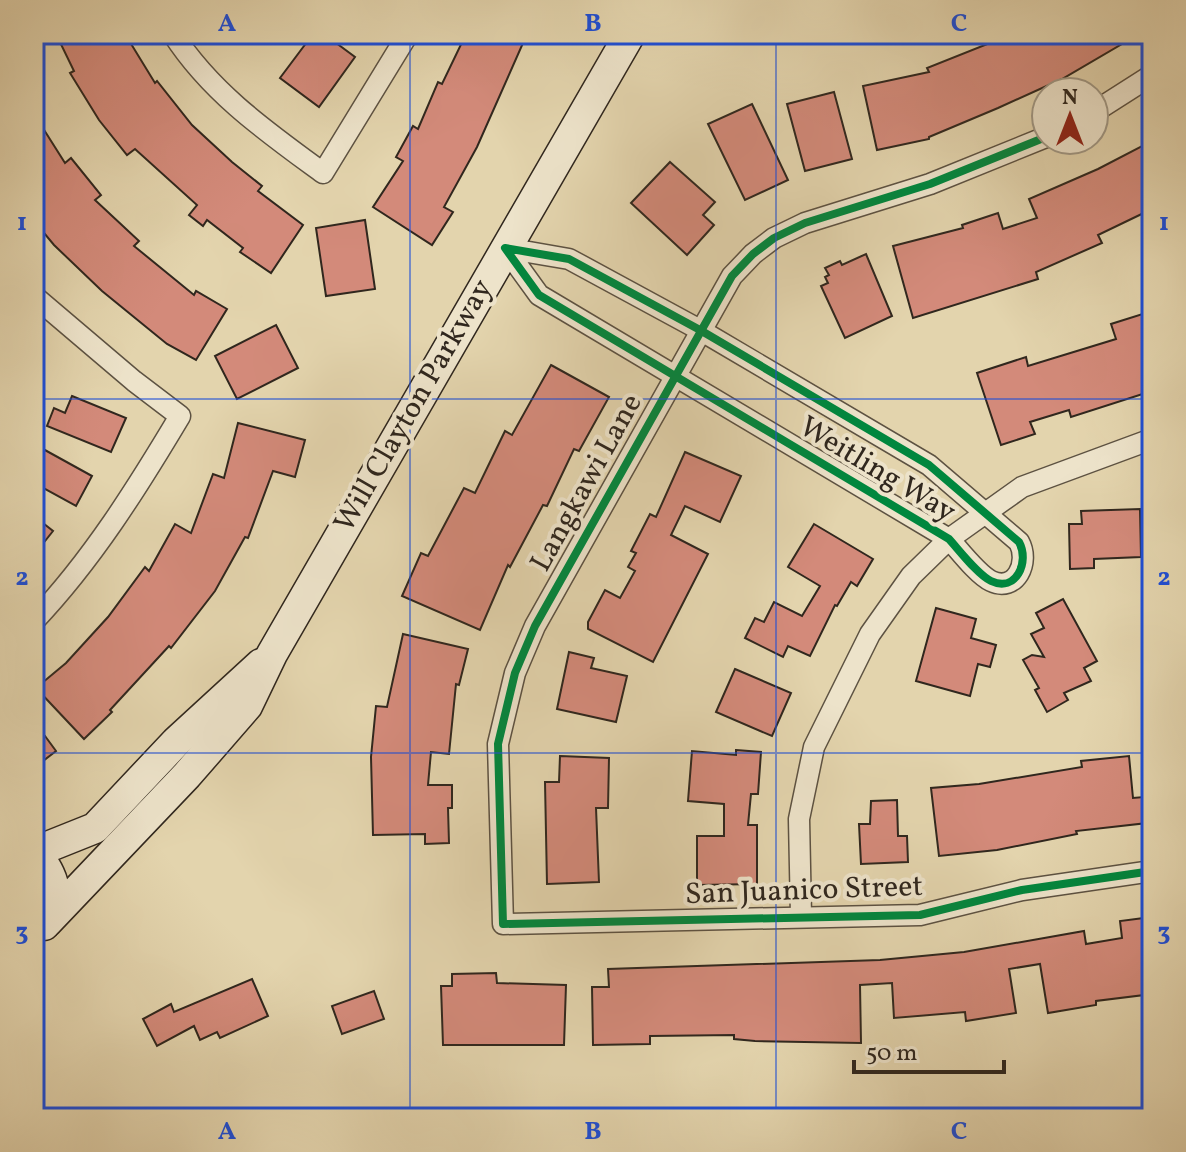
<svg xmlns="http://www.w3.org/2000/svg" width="1186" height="1152" font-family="Vollkorn,serif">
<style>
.building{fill:#d38a7a;stroke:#30271e;stroke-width:2}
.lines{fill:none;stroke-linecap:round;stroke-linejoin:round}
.street-casing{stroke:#5d5242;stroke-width:23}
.secondary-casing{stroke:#30271e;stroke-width:33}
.street{stroke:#ede3ca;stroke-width:20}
.secondary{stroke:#ede3ca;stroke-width:30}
.cycleway-casing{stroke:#ede3ca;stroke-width:13}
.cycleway{stroke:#00873e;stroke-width:8}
.grid{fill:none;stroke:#1d4ed8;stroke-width:2;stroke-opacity:0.55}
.labels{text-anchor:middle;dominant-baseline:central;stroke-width:8;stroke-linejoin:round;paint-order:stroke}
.street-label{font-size:30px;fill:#30271e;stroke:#ede3ca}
.neatline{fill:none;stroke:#1d4ed8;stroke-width:3}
.grid-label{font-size:26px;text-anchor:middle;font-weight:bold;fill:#1d4ed8}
</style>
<rect width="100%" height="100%" fill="#e3d4ad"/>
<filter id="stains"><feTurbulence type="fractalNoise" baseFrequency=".0025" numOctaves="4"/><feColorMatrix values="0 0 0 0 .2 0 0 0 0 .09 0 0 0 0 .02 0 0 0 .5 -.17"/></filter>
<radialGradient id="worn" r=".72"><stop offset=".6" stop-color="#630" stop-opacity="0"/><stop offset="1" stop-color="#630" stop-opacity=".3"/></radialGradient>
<g class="building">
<polygon points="56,34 125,34 155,83 157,81 192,125 232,162 262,186 258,191 303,225 271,273 240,252 243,248 207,220 203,226 189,215 197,205 135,149 127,155 99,120 70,73 74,71"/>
<polygon points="313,34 324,34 355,57 319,107 280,78"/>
<polygon points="466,34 527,34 477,147 444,207 453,212 432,245 373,207 403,161 396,157 413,126 418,129 438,82 442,84"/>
<polygon points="997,34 1139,34 1062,79 998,108 929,137 929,139 877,150 863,86 929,72 927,68 1000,39"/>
<polygon points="834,92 852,159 805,171 787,104"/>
<polygon points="752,104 788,180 745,200 708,124"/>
<polygon points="34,114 65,163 71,158 101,195 95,200 139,241 134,246 194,295 196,291 227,309 196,360 167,344 102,291 54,245 34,221"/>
<polygon points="1144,145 1152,162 1152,209 1098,235 1102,243 1036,272 1038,279 913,318 893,246 963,228 962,225 998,213 1003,229 1037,218 1029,199 1098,169"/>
<polygon points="670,162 715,202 703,215 714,225 687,255 631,203"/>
<polygon points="365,220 375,289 326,296 316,228"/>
<polygon points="866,254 892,316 845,338 821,286 828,283 825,277 829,275 825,268 840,261 842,265"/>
<polygon points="1152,311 1152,391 1071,417 1069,410 1030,422 1035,434 1001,445 977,373 1026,357 1028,366 1116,339 1111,324"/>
<polygon points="276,325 298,368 237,399 215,356"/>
<polygon points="551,365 609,397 579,451 574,449 547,506 543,505 510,567 508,565 480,630 402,596 421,553 428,556 464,488 475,493 505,431 512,435"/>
<polygon points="72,396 126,418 111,452 47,426 54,408 65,413"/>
<polygon points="238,423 305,440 295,477 273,471 248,538 245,537 215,591 171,648 169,646 110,710 112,712 84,739 36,688 66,663 108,617 145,567 149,571 175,524 191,533 213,474 224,478"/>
<polygon points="34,444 92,476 76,506 34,483"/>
<polygon points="685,452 741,476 720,522 685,506 671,535 708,554 653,662 588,629 588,622 605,590 620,598 635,571 628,567 636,553 631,551 650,514 656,517"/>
<polygon points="1140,509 1141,557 1094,559 1094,568 1070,569 1069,524 1082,524 1081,511"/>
<polygon points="34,516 53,531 34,555"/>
<polygon points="814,524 873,559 857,586 851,582 837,606 835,605 810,656 788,646 783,657 745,638 755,618 764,622 774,602 802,616 820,586 788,567"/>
<polygon points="1063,599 1097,661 1084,668 1091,681 1064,693 1068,700 1047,712 1035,690 1039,688 1023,660 1032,655 1044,657 1031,634 1044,628 1036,613"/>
<polygon points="936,608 976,619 971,638 996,645 990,667 978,664 970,696 916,681"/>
<polygon points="403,634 468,649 459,685 456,684 449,754 431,752 428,785 452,785 452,808 448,808 449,843 425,844 425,834 373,835 371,757 376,706 387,707"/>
<polygon points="569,652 594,658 591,668 627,676 616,722 557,709"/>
<polygon points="735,669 791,693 772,736 716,712"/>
<polygon points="34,721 56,751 34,768"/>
<polygon points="736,750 761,752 758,794 751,794 748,825 757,825 757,884 697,885 697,836 724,836 724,804 688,801 692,751 736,755"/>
<polygon points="560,756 609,758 608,808 596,808 599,882 547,884 545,782 559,782"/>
<polygon points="1129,756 1133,798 1144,797 1147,823 1076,831 1077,834 997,850 939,856 931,788 979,784 1082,767 1081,761"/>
<polygon points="897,800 898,836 907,836 908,862 861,864 859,824 870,824 871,801"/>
<polygon points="1152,917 1152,994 1096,1001 1096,1005 1048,1013 1040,964 1009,969 1016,1013 966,1021 965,1012 894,1018 892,983 860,985 861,1043 755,1041 734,1039 734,1035 650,1036 650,1044 593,1045 592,987 609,987 608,969 880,960 964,952 1084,931 1086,944 1122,938 1120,921"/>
<polygon points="496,973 497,983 566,985 564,1045 443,1045 441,986 452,986 452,974"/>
<polygon points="252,979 268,1016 220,1038 217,1032 200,1040 194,1026 157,1046 143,1019 171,1004 174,1012"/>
<polygon points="374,991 384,1019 342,1034 332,1006"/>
</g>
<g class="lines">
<defs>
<g id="street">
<path d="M173,34C211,93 267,132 323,173L408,34"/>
<polyline points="1094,112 1152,75"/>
<polyline points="1046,137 930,184 805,223 774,238 753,254 732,276 535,626 515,673 498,744 503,924 920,915 1022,890 1152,871"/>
<path d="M505,248L569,259L700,330L929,465L1019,542C1030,562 1016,593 991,581C978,575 959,550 949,539L539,295Z"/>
<path d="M34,296L134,381L180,416C137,488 92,560 34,621"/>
<polyline points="801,916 799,819 814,747 870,634 911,576 949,539 1022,487 1152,439"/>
</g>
<g id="secondary">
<path d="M34,851C54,875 62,896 44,925"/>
<polyline points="35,852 95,828 176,742 261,664"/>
<polyline points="47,922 187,775 247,706 272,654 630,34"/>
</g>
</defs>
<use href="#street" class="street-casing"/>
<use href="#secondary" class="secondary-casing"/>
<use href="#street" class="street"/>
<use href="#secondary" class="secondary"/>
<defs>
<g id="cycleway">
<polyline points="1046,137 930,184 805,223 774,238 753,254 732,276 535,626 515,673 498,744 503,924 920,915 1022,890 1152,871"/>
<path d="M505,248L569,259L700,330L929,465L1019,542C1030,562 1016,593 991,581C978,575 959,550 949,539L539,295Z"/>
</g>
</defs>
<use href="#cycleway" class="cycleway-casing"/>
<use href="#cycleway" class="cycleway"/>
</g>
<path class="grid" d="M410,34V1118M776,34V1118M34,399H1152M34,753H1152"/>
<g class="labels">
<g class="street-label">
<text transform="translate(414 406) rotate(-60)">Will Clayton Parkway</text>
<text transform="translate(877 470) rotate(31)">Weitling Way</text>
<text transform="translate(587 483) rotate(-61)">Langkawi Lane</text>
<text transform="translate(804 891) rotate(-2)">San Juanico Street</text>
</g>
</g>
<rect width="1186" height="1152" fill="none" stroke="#e3d4ad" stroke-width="88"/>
<g transform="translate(1070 116)"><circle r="38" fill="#ede3ca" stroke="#a19885" stroke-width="2"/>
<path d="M0-6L14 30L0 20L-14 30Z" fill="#8f2418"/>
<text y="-12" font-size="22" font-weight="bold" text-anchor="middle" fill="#30271e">N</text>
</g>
<path d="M854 1060v12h150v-12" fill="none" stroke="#30271e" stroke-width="4"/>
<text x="866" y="1060" font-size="24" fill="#30271e" stroke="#ede3ca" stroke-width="6" paint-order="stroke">50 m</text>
<rect x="44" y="44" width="1098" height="1064" class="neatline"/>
<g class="grid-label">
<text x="227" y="31">A</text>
<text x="593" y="31">B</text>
<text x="959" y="31">C</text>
<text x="22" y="230">1</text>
<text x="1164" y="230">1</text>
<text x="22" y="585">2</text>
<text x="1164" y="585">2</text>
<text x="22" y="940">3</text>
<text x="1164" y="940">3</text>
<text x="227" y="1139">A</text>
<text x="593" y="1139">B</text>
<text x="959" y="1139">C</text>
</g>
<rect width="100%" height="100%" filter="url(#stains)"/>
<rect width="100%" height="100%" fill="url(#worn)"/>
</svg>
